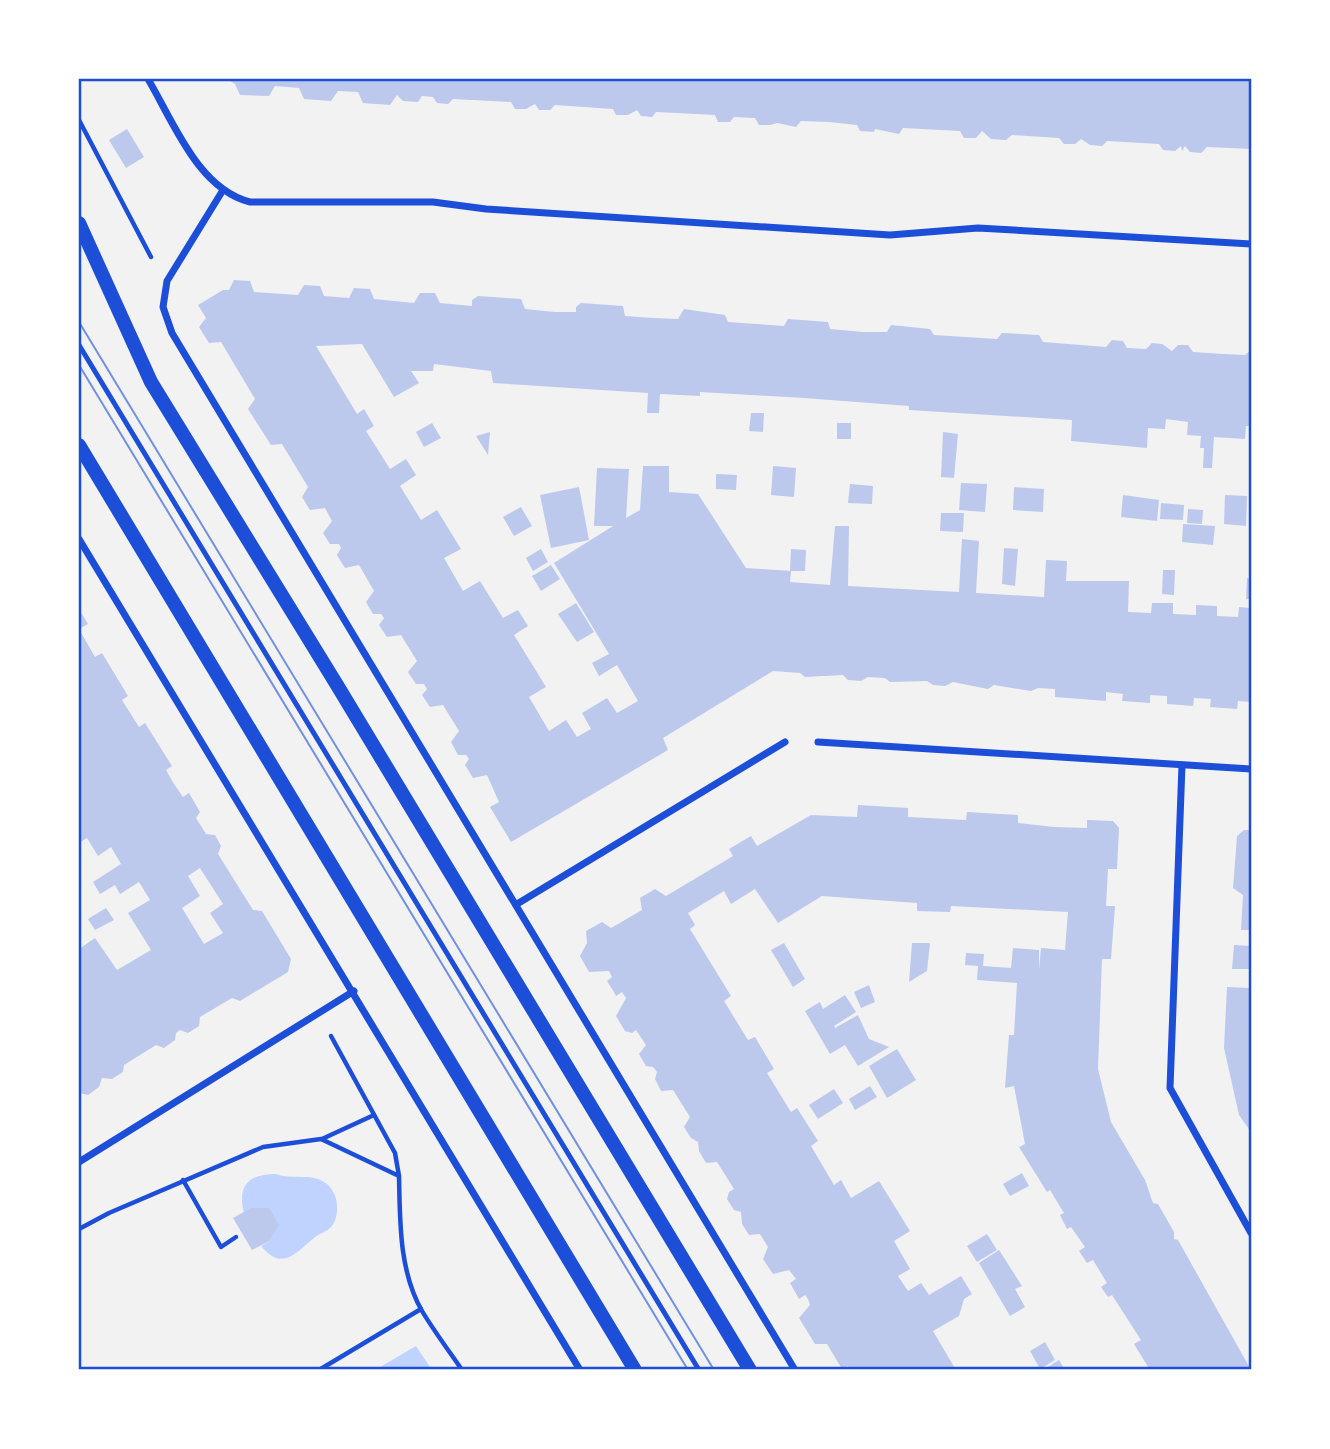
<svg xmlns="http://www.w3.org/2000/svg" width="1330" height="1449" font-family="'Titillium Web',sans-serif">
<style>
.water{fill:#bfd3fe}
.building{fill:#bdc9ec;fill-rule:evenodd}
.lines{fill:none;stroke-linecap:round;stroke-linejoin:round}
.path{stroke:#1d4ed8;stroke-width:4.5}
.service{stroke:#1d4ed8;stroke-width:5}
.minor{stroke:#1d4ed8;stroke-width:7}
.secondary{stroke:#1d4ed8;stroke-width:14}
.tram{stroke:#7290e2;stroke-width:2}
.neatline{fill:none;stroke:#1d4ed8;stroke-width:2.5}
</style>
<rect width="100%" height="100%" fill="#f2f2f2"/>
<g class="water">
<path d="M276,1174C291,1180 311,1173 324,1182C338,1190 341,1213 332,1226C327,1232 320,1233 314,1238C295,1253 283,1272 261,1246L269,1241L278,1225L244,1213C237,1186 248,1174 276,1174Z"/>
<polygon points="416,1346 432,1370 375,1370"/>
</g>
<g class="building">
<polygon points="227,79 1251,79 1251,149 1207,147 1201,153 1190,152 1185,146 1182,151 1181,146 1175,151 1163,150 1159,144 1107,141 1102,146 1090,145 1081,139 1075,144 1064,144 1059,138 1012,135 1006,140 991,139 982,131 976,138 964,138 960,131 903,128 899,134 875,129 874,132 860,131 857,125 829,122 801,121 796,127 777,123 770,125 759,125 755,118 734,117 730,122 718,122 715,115 656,112 652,117 641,116 637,110 628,115 616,115 613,109 555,105 550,110 539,110 535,104 526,109 515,109 511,102 453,99 448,104 437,103 433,97 422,96 418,102 403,101 397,95 390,105 363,103 358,92 338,91 331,101 304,99 299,88 275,86 269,96 240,95 235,84"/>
<polygon points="127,129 144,157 126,168 109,140"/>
<polygon points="234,280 250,281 254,292 298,295 304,285 320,286 324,296 349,298 354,288 370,289 374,299 414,303 420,293 435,293 440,303 472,306 472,300 478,296 521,299 525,309 555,312 576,312 576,307 581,303 623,306 625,316 653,318 678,319 684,309 725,315 728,322 784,326 788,319 828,322 830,329 863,332 887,332 891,325 930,329 934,335 997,339 1002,333 1039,335 1043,342 1106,347 1112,340 1123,341 1127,348 1146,349 1152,343 1162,344 1172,351 1178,345 1188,345 1193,352 1223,354 1245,355 1251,350 1251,426 1246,426 1245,439 1214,437 1212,468 1203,468 1204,448 1200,448 1201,436 1187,435 1188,422 1166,419 1165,429 1148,428 1147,448 1071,441 1072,420 909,410 909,406 804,398 700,392 700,396 660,394 659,413 647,413 648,393 493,383 491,371 434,364 433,371 411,371 419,383 394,397 362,344 316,346 357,414 364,409 374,426 366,431 390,469 406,459 416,475 400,486 421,520 437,510 461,549 444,558 463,591 480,581 503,618 518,610 528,626 514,635 546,687 529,697 549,731 566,720 577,737 591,729 582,713 607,698 617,713 638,701 617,665 599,676 592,663 609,654 554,563 613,526 594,526 597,468 629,469 626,518 640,510 643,466 669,466 669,492 698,494 746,568 791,571 790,582 830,585 835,526 849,526 848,586 959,592 962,539 979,541 976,593 1044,597 1046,560 1067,561 1066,581 1129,581 1128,612 1151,613 1152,603 1173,603 1173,614 1196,615 1196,605 1217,606 1217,616 1238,617 1239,607 1251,608 1251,702 1238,701 1237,709 1210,707 1211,699 1194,698 1193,706 1167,704 1167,696 1150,695 1150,703 1122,701 1123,694 1106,692 1106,701 1055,697 1055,689 1038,688 1031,691 994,685 988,689 953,682 945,686 933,685 927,681 890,682 885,678 868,677 861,681 848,680 843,675 805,677 800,673 773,671 663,738 668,750 511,842 490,807 499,802 487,775 473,778 465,765 469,759 466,755 458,755 451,742 459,731 443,705 430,707 422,695 427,689 424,684 416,684 408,672 417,661 401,635 387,637 379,625 384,618 381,614 373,614 366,602 374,591 366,577 359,565 345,568 337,555 341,548 339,544 330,544 323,533 332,521 325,508 310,510 302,497 308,487 282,444 271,445 248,409 255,399 221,342 209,343 199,327 206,318 198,305 223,290 229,290"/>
<polygon points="751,413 764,413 763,432 749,431"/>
<polygon points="432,423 441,438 424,447 416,432"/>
<rect x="837" y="423" width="14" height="16"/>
<polygon points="490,432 488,455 476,436"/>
<polygon points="943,432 958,434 954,478 941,477"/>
<polygon points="773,466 796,468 794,497 771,495"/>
<polygon points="716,474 737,475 736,490 716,489"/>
<polygon points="961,483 987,484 985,512 959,510"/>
<polygon points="850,484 873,486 872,504 848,503"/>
<polygon points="579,487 589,540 551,548 540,495"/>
<polygon points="1014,487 1044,489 1043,512 1013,510"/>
<polygon points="1123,495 1159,500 1157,521 1121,517"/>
<polygon points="1225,495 1247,496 1246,526 1224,524"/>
<polygon points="1161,503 1184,505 1183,520 1160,519"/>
<polygon points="521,507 532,526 514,536 503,517"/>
<polygon points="1188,509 1203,510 1202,524 1187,523"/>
<polygon points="941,513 964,513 963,532 940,531"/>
<polygon points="1183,524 1215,526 1213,545 1182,542"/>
<polygon points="1004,548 1018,549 1015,586 1002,584"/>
<polygon points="541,549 548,562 533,571 526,558"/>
<polygon points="791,549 806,550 805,571 790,571"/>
<polygon points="551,565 560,579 541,591 532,576"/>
<polygon points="1163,570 1175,570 1174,595 1162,594"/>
<polygon points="1247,578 1251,579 1251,599 1246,599"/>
<polygon points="576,603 594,632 577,642 558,614"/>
<path d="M79,609L88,624L79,629L95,657L102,653L128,696L122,700L139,727L145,723L172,766L166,770L174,784L183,797L189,793L200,812L196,818L206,834L215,835L221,846L218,854L253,910L262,911L291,959L288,972L240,1001L232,998L200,1017L199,1026L188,1033L180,1030L176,1033L175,1040L164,1048L156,1045L124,1065L123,1072L112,1079L102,1078L99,1087L88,1095L79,1093V949L95,938L117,970L151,950L128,913L150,900L139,882L120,894L115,885L100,894L93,882L121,864L111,847L98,856L87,838L79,843ZM200,868L223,904L210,913L223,933L204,944L182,908L200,896L188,876Z"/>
<polygon points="858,805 908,808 908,817 966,820 967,812 1018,815 1018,823 1054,827 1087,828 1087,820 1113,821 1119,828 1117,869 1108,869 1106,906 1115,906 1111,959 1102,959 1098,1069 1111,1122 1145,1180 1153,1203 1158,1204 1174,1232 1174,1239 1178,1240 1251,1370 1157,1370 1154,1367 1150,1370 1134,1344 1141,1340 1112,1295 1108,1297 1101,1287 1107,1283 1093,1260 1087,1263 1079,1251 1085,1247 1071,1227 1067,1229 1060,1215 1064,1213 1050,1190 1047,1192 1019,1147 1025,1144 1014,1086 1005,1088 1009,1035 1014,1035 1017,983 977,980 978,966 965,965 966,953 984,954 983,966 1011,968 1013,948 1039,950 1039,969 1041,948 1065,950 1068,912 951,906 950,912 917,911 917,903 822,896 778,923 755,889 731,904 724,891 688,913 695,925 690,929 731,996 724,1001 748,1040 755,1037 774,1069 767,1073 791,1112 797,1108 818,1141 811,1146 834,1185 841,1180 851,1198 879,1181 910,1231 894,1241 910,1269 898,1276 908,1291 921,1283 929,1295 961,1276 972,1294 964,1299 959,1316 933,1331 956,1370 850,1370 848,1366 842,1369 827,1344 815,1344 799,1318 810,1305 808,1299 805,1295 799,1299 790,1283 796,1279 789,1270 773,1274 763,1259 768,1247 760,1234 749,1235 742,1224 741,1212 734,1210 727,1199 729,1192 734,1189 717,1162 706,1163 699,1151 698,1142 691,1138 684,1127 690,1117 673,1090 661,1091 655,1079 657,1072 653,1067 646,1066 639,1054 646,1045 636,1030 632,1033 625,1031 616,1016 626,998 622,992 616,996 614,992 607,981 612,977 609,971 589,972 580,956 587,943 586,931 602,922 611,928 642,910 640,898 655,889 666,896 733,856 729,849 751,836 757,846 811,815 857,817"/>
<polygon points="1244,830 1251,830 1251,930 1241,930 1243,895 1233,888 1237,836"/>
<polygon points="106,908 114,920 95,930 88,919"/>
<polygon points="784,943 805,979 793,987 771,950"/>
<polygon points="912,943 930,943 927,971 909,982"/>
<polygon points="1234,945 1251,946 1251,969 1232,969"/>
<polygon points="869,985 875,1002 861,1008 854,992"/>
<polygon points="1227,987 1251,988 1251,1132 1239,1115 1224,1048"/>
<polygon points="845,995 856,1012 834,1026 835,1028 858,1015 869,1039 889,1047 858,1066 845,1045 830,1054 805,1011 820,1002 823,1009"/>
<polygon points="897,1049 916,1080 887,1098 869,1066"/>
<polygon points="870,1086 877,1097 855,1110 849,1099"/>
<polygon points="834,1089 843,1103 818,1119 809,1105"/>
<polygon points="1022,1173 1029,1186 1010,1196 1003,1184"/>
<polygon points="251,1208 269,1208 279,1225 269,1241 252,1250 233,1218"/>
<polygon points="987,1234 997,1250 977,1262 967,1246"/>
<polygon points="999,1250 1022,1286 1015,1289 1025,1307 1010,1316 979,1263"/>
<polygon points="1045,1342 1055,1360 1040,1369 1030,1351"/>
<polygon points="1059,1360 1065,1370 1043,1370"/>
</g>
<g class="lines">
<g class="path">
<polyline points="79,120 151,257"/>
<polyline points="331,1036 395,1153 399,1176"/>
<polyline points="322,1139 374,1115"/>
<polyline points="183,1180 221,1247 236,1237"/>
<path d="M79,1229L109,1213L263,1147L321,1139L399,1176C400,1221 399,1271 422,1311C434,1331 449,1351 462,1370"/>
<polyline points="319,1370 421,1309"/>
</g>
<polyline class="service" points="79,345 699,1370"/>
<g class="minor">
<path d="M148,79C173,121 198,189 250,202H433L486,209L890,235L978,228L1251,244"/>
<polyline points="223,190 167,281 163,307 172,333 795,1370"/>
<polyline points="79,539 580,1370"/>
<polyline points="818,742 1251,769"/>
<polyline points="1182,765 1170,1088 1251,1233"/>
<polyline points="517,904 785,742"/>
<polyline points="79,1162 354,991"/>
</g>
<g class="secondary">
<polyline points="79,223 151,382 337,685 750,1370"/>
<polyline points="79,445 635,1370"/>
</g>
<g class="tram">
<polyline points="79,322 714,1370"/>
<polyline points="79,365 688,1370"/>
</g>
</g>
<rect width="1330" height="1449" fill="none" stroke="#ffffff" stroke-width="161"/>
<rect x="80" y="80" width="1170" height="1288" class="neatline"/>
</svg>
